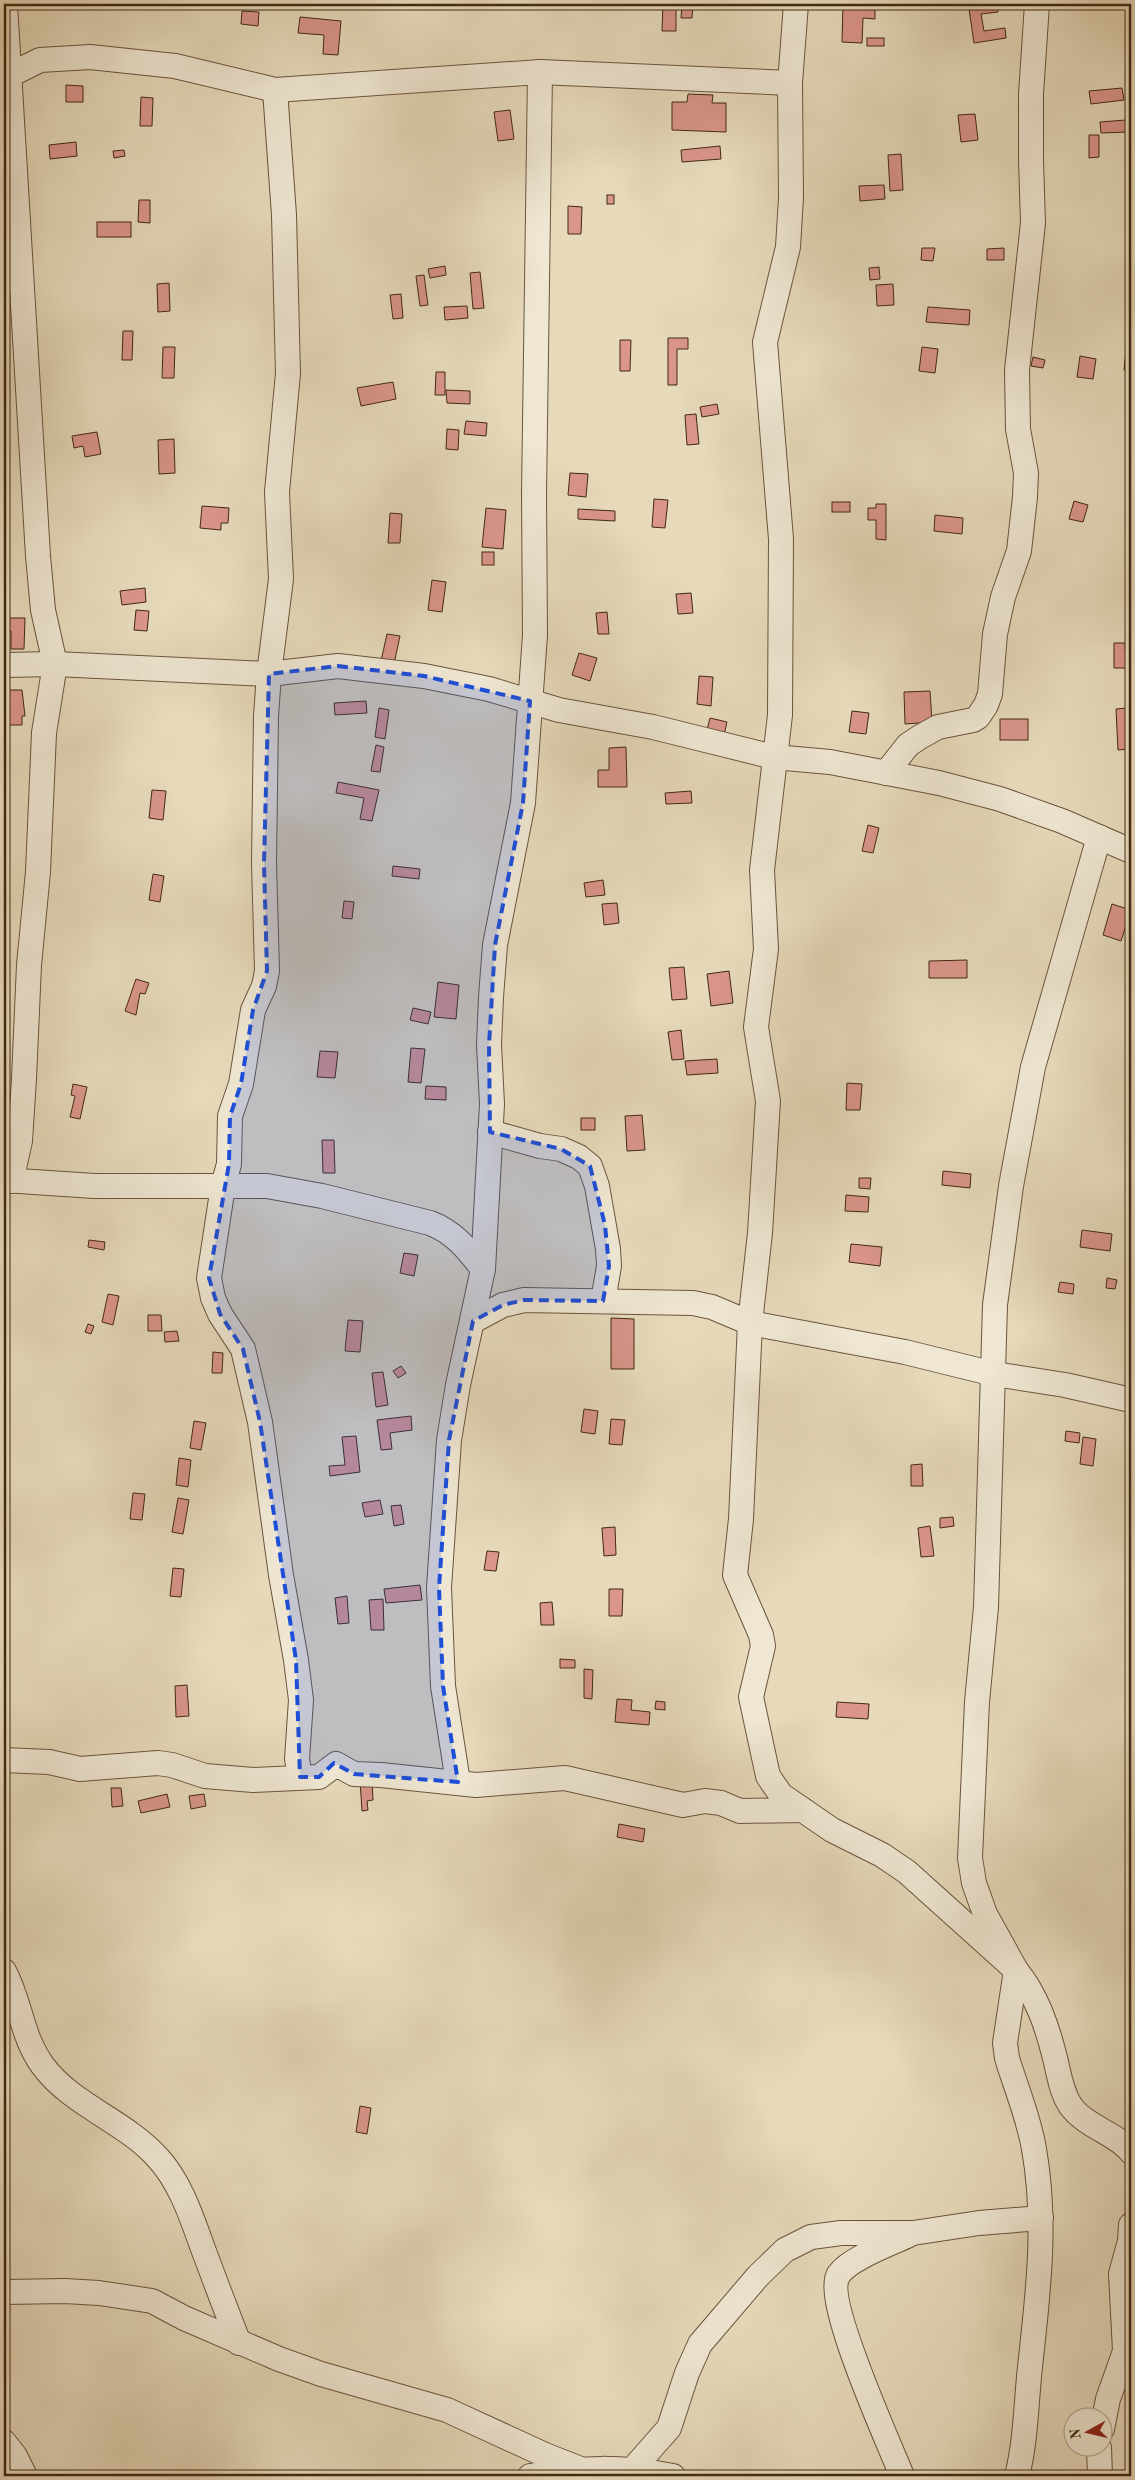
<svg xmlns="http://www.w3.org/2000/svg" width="1135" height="2480" font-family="'Old Standard TT',serif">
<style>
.building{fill:#da958c;stroke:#422813}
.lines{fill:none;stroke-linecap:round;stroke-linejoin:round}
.street-casing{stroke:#6b543d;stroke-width:26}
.street{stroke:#efe7d3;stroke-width:24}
.marked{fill:#1d4ed8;fill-opacity:0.2;stroke:#1d4ed8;stroke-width:4;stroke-dasharray:10 6;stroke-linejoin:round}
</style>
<rect width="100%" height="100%" fill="#e6dabb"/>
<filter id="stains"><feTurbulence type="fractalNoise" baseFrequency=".004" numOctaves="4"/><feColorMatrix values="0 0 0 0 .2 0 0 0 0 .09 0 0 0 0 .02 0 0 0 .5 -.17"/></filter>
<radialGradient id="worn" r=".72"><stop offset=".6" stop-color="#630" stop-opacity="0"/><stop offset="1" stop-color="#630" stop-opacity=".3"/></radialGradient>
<g class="building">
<polygon points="663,4 676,4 676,31 662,31"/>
<polygon points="682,4 693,4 692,18 681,18"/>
<polygon points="843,4 875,4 875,19 863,18 862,43 842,42"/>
<polygon points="997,4 998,12 981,14 984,31 1005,28 1006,38 974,43 969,9"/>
<polygon points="242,11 259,12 258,26 241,24"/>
<polygon points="300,17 341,21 338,55 323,54 324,35 298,33"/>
<rect x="867" y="38" width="17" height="8"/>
<polygon points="66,85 83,86 83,102 66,102"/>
<polygon points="1122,88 1124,100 1091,104 1089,91"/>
<polygon points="688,94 713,95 712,103 726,103 726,132 672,130 672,102 687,102"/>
<polygon points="141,97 153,98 152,126 140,126"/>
<polygon points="510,110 514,139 498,141 494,112"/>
<polygon points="975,114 978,140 961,142 958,115"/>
<polygon points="1126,120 1127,132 1101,133 1100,122"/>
<polygon points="1089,135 1099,135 1099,157 1089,158"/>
<polygon points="76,142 77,156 50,159 49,145"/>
<polygon points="720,146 721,159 682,162 681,150"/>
<polygon points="124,150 125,156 114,158 113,151"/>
<polygon points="901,154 903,190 890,191 888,155"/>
<polygon points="884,185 885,199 860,201 859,186"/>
<rect x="607" y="195" width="7" height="9"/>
<polygon points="139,200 150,200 150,223 138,222"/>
<polygon points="568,206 582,207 581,234 568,234"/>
<rect x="97" y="222" width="34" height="15"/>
<polygon points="922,248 935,248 933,261 921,260"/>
<polygon points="1004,248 1004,260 987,260 987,249"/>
<polygon points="445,266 446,275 430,278 428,269"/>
<polygon points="879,267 880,279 870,280 869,268"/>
<polygon points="480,272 484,308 473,309 470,273"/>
<polygon points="424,275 428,305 420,306 416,276"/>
<polygon points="169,283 170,311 158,312 157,284"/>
<polygon points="893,284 894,305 877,306 876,285"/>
<polygon points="401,294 403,318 393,319 390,295"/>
<polygon points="467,306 468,318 445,320 444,307"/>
<polygon points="928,307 970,310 969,325 926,322"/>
<polygon points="123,331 133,331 132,360 122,360"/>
<polygon points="668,338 688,338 688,349 677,349 677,385 668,385"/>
<polygon points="1127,339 1131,340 1131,370 1124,370"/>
<polygon points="620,340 631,340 630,371 620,371"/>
<polygon points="163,347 175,347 174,378 162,378"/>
<polygon points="922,347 938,349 935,373 919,371"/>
<polygon points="1080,356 1096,359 1093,379 1077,377"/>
<polygon points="1033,357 1045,360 1043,368 1031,366"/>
<polygon points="436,372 445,372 445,395 435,395"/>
<polygon points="393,382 396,399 361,406 357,388"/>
<polygon points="446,390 470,391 470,404 447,403"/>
<polygon points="717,404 719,414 702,417 700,407"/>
<polygon points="696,414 699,444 687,445 685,415"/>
<polygon points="466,421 487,423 486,436 464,434"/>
<polygon points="447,429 459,430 458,450 446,449"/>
<polygon points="97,432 101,454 85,457 83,446 74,448 72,436"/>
<polygon points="174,439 175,473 159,474 158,440"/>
<polygon points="570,473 588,474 586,497 568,495"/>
<polygon points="654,499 668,500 665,528 652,527"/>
<polygon points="1074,501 1088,505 1083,522 1069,519"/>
<rect x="832" y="502" width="18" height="10"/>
<polygon points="876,504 886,504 886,540 876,539 876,520 868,520 868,508 876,508"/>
<polygon points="202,506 229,508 228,523 221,523 221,530 200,528"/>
<polygon points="486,508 506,510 503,549 482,547"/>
<polygon points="578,509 615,511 615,521 578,519"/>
<polygon points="390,513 402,514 400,543 388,543"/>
<polygon points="935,515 963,518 962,534 934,531"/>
<rect x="482" y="552" width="12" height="13"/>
<polygon points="432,580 446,582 442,612 428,610"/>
<polygon points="145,588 146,602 122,605 120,591"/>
<polygon points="691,593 693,613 678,614 676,594"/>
<polygon points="136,610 149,611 147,631 134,630"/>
<polygon points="607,612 609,634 598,634 596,613"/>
<polygon points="4,618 25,618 24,649 11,649 11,631 4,631"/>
<polygon points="387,634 400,636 394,664 381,661"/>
<polygon points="1114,643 1125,643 1126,668 1114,668"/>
<polygon points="579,653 597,658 590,681 572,675"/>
<polygon points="699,676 713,677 711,706 697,704"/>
<polygon points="4,690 22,690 25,716 22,716 22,725 9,725 9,713 4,713"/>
<polygon points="930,691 932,722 905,724 904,692"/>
<polygon points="366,701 367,713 335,715 334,703"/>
<polygon points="379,708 389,710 385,739 375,737"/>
<polygon points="1127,708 1129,749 1118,750 1116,709"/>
<polygon points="852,711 869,713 866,734 849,732"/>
<polygon points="710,718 727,722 724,735 707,730"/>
<rect x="1000" y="719" width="28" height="21"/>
<polygon points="376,745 384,747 380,772 371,771"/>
<polygon points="626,747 627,787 598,787 598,770 609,770 609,748"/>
<polygon points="338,782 379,790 372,821 360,819 364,798 336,793"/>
<polygon points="152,790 166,791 163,820 149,818"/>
<polygon points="691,791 692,803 666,804 665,793"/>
<polygon points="868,825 879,828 873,853 862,851"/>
<polygon points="393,866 420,869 419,879 392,876"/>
<polygon points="153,874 164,876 160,902 149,900"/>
<polygon points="603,880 605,895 586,897 584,883"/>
<polygon points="344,901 354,902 352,919 342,918"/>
<polygon points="617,903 619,923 604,925 602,904"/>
<polygon points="1112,904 1131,910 1121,941 1103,935"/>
<polygon points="967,960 967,978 929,978 929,961"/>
<polygon points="684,967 687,999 672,1000 669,968"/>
<polygon points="729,971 733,1003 711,1006 707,974"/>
<polygon points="136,979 149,983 145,994 140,993 136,1015 125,1011"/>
<polygon points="438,982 459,985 456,1019 434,1017"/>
<polygon points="413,1008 431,1012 428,1024 410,1020"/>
<polygon points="681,1030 684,1059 672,1060 668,1032"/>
<polygon points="411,1048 425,1049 421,1083 408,1082"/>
<polygon points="320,1051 338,1052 335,1078 317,1077"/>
<polygon points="717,1059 718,1073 687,1075 685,1061"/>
<polygon points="847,1083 862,1084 860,1110 846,1110"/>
<polygon points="73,1084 87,1087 80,1119 70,1117 75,1096 71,1095"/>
<polygon points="426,1086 446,1087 446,1100 425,1099"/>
<polygon points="642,1115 645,1150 627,1151 625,1116"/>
<rect x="581" y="1118" width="14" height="12"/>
<polygon points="322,1140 334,1140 335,1173 323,1173"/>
<polygon points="943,1171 971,1174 970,1188 942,1185"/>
<polygon points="859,1178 871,1178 870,1189 859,1188"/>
<polygon points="846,1195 869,1197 868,1212 845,1211"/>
<polygon points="1082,1230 1112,1234 1110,1251 1080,1247"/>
<polygon points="89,1240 105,1242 104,1250 88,1247"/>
<polygon points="851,1244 882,1247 880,1266 849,1262"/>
<polygon points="404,1253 418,1255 414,1276 400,1273"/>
<polygon points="1107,1278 1117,1280 1115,1289 1106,1288"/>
<polygon points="1060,1282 1074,1284 1073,1294 1058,1292"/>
<polygon points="108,1294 119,1296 113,1325 102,1322"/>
<polygon points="148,1315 161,1315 162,1331 148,1331"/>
<polygon points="611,1318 634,1319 634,1369 611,1369"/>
<polygon points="348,1320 363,1321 360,1352 345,1351"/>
<polygon points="88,1324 94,1326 91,1334 85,1332"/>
<polygon points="177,1331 179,1341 165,1342 164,1332"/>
<polygon points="213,1352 223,1353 222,1373 212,1373"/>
<polygon points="401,1366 406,1373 398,1378 393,1371"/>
<polygon points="383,1372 388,1405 376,1407 372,1373"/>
<polygon points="584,1409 598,1411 595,1434 581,1432"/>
<polygon points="411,1416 412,1430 390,1433 392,1449 381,1450 377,1420"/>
<polygon points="611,1419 625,1420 622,1445 609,1444"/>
<polygon points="194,1421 206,1423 201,1450 190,1448"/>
<polygon points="1066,1431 1080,1433 1079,1443 1065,1441"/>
<polygon points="356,1436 360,1472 330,1476 329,1466 345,1465 342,1437"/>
<polygon points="1083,1437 1096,1439 1093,1466 1080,1464"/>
<polygon points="179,1458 191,1460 188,1487 176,1485"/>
<polygon points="922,1464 923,1486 911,1486 911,1465"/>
<polygon points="133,1493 145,1494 142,1520 130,1519"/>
<polygon points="178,1498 189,1500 183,1534 172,1532"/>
<polygon points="380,1500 383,1514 365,1517 362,1503"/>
<polygon points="401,1505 404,1524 394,1526 391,1506"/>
<polygon points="953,1517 954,1526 940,1528 940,1518"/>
<polygon points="930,1526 934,1556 921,1557 918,1528"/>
<polygon points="615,1527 616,1555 604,1556 602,1528"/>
<polygon points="487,1551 499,1552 496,1571 484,1570"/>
<polygon points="173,1568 184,1569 181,1597 170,1596"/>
<polygon points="420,1585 422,1600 386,1603 384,1589"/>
<polygon points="609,1589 623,1589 622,1616 609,1616"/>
<polygon points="347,1596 349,1623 338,1624 335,1598"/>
<polygon points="383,1599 384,1630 371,1630 369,1600"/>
<polygon points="552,1602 554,1625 541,1625 540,1603"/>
<polygon points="560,1659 575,1660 575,1668 560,1668"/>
<polygon points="584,1669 593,1670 592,1699 584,1698"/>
<polygon points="187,1685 189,1716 176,1717 175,1686"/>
<polygon points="617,1699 632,1700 631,1710 650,1712 649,1725 615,1722"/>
<polygon points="656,1701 665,1702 665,1710 655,1709"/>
<polygon points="837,1702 869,1704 868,1719 836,1717"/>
<polygon points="372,1780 373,1800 367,1801 368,1810 362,1811 360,1781"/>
<polygon points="111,1788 121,1788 123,1806 112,1807"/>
<polygon points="167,1794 170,1807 141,1813 138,1801"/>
<polygon points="204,1794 206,1806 191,1809 189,1796"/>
<polygon points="619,1824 645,1829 643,1842 617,1837"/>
<polygon points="360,2106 371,2108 367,2134 356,2132"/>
</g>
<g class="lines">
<defs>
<g id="street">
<polyline points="5,4 38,556 43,610 55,664 44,733 38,872 29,965 24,1079 20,1141 11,1181"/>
<path d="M796,4L790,83L791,198L788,247L765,342L781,539L780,715L762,870L766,949L756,1027L768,1101L760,1233L750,1323L741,1519L735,1575L761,1635L763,1646L751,1697L768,1776L781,1795L832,1830L882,1855L907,1872L1016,1970C1037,1996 1047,2026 1055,2058C1059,2074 1061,2091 1070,2105C1085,2127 1118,2134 1131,2152"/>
<polyline points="10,75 40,60 90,57 175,66 275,90 540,72 790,83"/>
<polyline points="275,90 284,215 288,373 277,492 281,579 269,674 266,716 264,863 267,971 264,986 253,1010 241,1084 230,1116 229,1164 223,1186 209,1278 213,1298 220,1314 243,1349 260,1422 281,1575 296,1660 301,1700 297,1759 300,1777"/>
<polyline points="4,665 55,664 269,674 338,666 424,676 489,689 559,710 653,727 774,757 830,762 939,783 1000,799 1062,821 1131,851"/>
<polyline points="886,773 908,745 920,737 938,727 973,720 978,717 986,705 990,694 995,634 1003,597 1019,551 1025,497 1026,473 1018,429 1017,370 1033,223 1031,161 1031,94 1037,4"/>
<polyline points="490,1132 540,1146 561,1149 579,1157 590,1166 597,1186 608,1249 609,1266 603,1301"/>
<path d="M4,1180L94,1186H267L322,1196L430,1223C454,1232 467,1249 483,1269"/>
<polyline points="473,1321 503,1305 524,1300 693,1303 712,1307 750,1323 905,1352 994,1374 1065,1385 1131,1400"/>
<polyline points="4,1760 49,1762 80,1769 158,1763 172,1765 205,1776 253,1780 319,1777 336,1764 354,1774 381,1775 476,1785 565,1778 683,1805 705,1801 721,1803 740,1811 803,1810"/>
<polyline points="458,1782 443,1686 439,1588 449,1440 458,1385 483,1269 492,1104 489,1045 491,997 495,945 523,803 535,635 534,494 540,72"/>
<path d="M4,1971C21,2002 21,2036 43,2066C73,2106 125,2121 158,2158C182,2184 193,2222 205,2254C216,2283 227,2313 239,2343"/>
<polyline points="4,2292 65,2291 99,2293 152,2301 184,2318 279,2359 321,2374 447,2410 545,2455 578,2468"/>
<polyline points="1102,2429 1108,2399 1125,2351 1121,2274 1130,2241 1131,2225"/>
<polyline points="4,2442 15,2456 25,2476"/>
<polyline points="1099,2448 1100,2476"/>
<polyline points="632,2470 669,2428 687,2373 700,2344 758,2276 785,2250 811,2237 841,2233 913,2233 979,2223 1041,2218"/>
<path d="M530,2476C585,2467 618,2466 673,2476"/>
<path d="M902,2476C890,2445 822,2298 839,2274C851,2258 890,2244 909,2235"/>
<path d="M1017,2476C1026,2440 1026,2404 1030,2367C1038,2294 1047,2222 1034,2149C1029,2118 1016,2088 1007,2058L1005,2043L1016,1970L985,1914L974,1883L970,1858L977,1702L986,1607L995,1305L1011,1186L1033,1067L1099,837"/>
</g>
</defs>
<use href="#street" class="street-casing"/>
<use href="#street" class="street"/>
</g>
<path class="marked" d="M338,666L424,676L530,701L523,803L495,945L489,1045L490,1132L561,1149L590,1166L605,1225L609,1266L603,1301L524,1300L503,1305L473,1321L449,1440L439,1588L443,1686L458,1782L354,1774L334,1763L319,1777H300L296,1660L260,1422L243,1349L220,1314L209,1278L229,1164L230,1116L241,1084L253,1010L267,971L264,863L269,674Z"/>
<rect width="1135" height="2480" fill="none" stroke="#e6dabb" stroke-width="20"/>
<rect x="5" y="5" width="1125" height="2470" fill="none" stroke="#422813" stroke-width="2.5"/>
<rect x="10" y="10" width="1115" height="2460" fill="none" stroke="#422813"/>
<g transform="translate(1088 2432) rotate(262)"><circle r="24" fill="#efe7d3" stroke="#aa9b86"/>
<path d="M0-4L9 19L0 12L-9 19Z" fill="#8f2418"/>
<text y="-8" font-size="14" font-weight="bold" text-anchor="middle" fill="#422813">N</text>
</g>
<rect width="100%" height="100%" filter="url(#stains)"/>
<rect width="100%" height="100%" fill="url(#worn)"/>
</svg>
